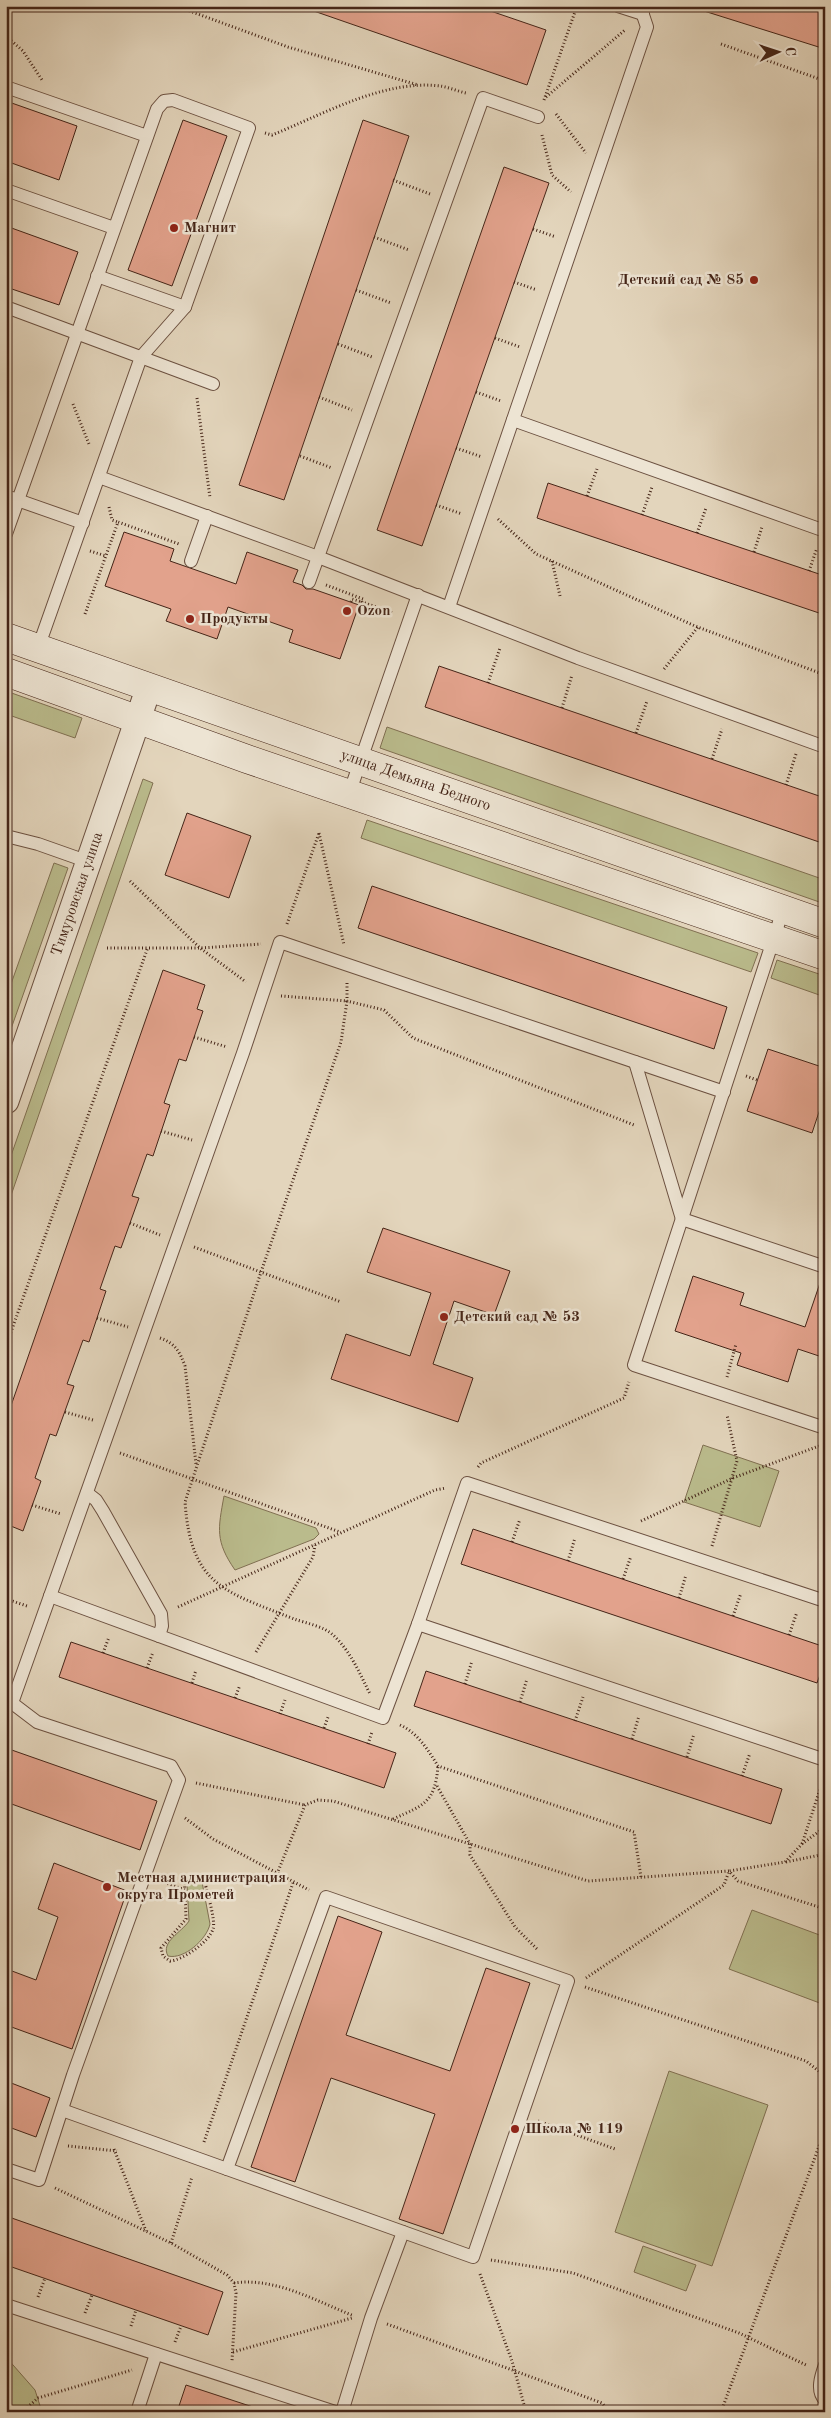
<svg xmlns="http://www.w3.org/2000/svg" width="831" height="2418" font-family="'Old Standard TT',serif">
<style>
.green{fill:#babb8c;stroke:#807052}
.building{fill:#e2a28c;stroke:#452518}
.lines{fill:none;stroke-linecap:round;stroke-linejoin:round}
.lane-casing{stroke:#6c5141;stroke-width:14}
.street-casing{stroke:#6c5141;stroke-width:27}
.secondary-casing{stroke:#452518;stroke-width:29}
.path{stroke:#452518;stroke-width:3;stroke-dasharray:1 2.5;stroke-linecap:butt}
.lane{stroke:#ede4d3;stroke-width:12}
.street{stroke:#ede4d3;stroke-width:25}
.secondary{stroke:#ede4d3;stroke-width:28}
.poi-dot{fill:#8f2418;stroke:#ede4d3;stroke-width:2}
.labels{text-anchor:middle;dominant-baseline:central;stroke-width:5;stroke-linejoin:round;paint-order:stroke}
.poi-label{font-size:15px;font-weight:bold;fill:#452518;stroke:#ede4d3;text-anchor:start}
.street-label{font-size:15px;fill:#452518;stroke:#ede4d3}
</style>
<rect width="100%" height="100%" fill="#e3d5bc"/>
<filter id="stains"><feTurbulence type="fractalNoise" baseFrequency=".004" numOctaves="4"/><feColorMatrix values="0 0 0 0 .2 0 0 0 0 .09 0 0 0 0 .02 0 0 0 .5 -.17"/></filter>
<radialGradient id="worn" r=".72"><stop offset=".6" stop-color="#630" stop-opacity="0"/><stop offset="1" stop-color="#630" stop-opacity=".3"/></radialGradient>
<g class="green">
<polygon points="6,691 82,718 75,738 6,714"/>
<polygon points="387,727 825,880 825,904 380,748"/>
<polygon points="143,779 153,783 6,1210 6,1170"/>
<polygon points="367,820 758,953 751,972 361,838"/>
<polygon points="54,863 68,868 6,1043 6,998"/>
<polygon points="777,960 825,976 825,997 771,978"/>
<polygon points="703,1445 779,1471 760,1527 684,1502"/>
<path d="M224,1496L316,1528L319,1534L314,1539L235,1570C215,1541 218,1529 224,1496Z"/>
<path d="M196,1879L202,1882L210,1924C207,1939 184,1960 168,1956C160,1942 182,1932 189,1921L187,1884L190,1880Z"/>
<polygon points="752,1910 825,1937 825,2005 729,1969"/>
<polygon points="669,2071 768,2105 712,2266 615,2232"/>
<polygon points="643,2246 696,2265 686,2291 634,2272"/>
<polygon points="6,2357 35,2390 42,2412 6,2412"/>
</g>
<g class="building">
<polygon points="308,6 476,6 546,30 527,85 308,9"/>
<polygon points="705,6 812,6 825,10 825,49 704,11"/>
<polygon points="6,101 77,126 59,180 6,161"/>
<polygon points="183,120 227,136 172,286 128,270"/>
<polygon points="363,120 409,136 284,500 239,485"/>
<polygon points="504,167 549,183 422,546 377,530"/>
<polygon points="6,226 78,252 59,305 6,287"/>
<polygon points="548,483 825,576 825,615 537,518"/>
<polygon points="124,532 174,549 170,561 236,584 247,552 298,570 293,582 302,585 306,589 313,589 359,605 340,659 289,642 293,630 228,607 217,639 166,621 171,609 105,586"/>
<polygon points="439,666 825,798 825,844 425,707"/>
<polygon points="187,813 251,836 229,898 165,875"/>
<polygon points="372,886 727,1007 714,1049 358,928"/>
<polygon points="163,970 205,985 197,1009 203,1011 186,1061 179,1059 164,1103 170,1105 153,1156 147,1154 132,1196 139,1198 121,1248 115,1246 100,1289 106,1291 89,1342 83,1340 67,1384 74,1386 56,1436 50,1434 35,1478 41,1481 23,1531 6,1524 6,1420"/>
<polygon points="768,1049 825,1068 825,1094 812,1133 747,1111"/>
<polygon points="383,1228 510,1271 494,1315 454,1301 433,1364 473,1378 458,1422 331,1379 346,1334 410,1356 431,1293 367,1272"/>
<polygon points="693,1276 744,1293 740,1305 805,1327 821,1280 825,1280 825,1358 798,1349 788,1382 737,1365 741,1353 675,1331"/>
<polygon points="473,1529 825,1647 825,1661 817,1683 461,1564"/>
<polygon points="71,1642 396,1753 384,1788 59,1677"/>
<polygon points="426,1671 782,1789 771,1824 414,1706"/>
<polygon points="6,1748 157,1801 140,1850 6,1802"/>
<polygon points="54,1863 127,1891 72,2049 6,2025 6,1987 12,1971 36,1980 58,1917 38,1909"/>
<polygon points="338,1916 382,1932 346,2035 450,2071 486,1968 530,1983 443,2234 399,2219 435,2114 331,2078 295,2182 251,2167"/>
<polygon points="6,2081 50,2098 36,2137 6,2126"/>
<polygon points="6,2216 223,2292 208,2335 6,2265"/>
<polygon points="186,2385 256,2408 255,2412 177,2412"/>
</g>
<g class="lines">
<defs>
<g id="lane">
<polyline points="618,6 643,14"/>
<polyline points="6,87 147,136"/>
<polyline points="538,117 483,98 318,557 578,658 825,747"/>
<polyline points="6,190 114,228"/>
<polyline points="97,276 185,307"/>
<polyline points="6,307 213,384"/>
<polyline points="513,420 825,531"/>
<polyline points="99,477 318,557 309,582"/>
<polyline points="6,496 83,523"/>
<polyline points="6,534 157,109 164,101 173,100 249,128 185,307 141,357 38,648"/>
<polyline points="191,561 207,516"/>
<polyline points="449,607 647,27 640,6"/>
<polyline points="349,794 418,595"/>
<polyline points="6,836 38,844 89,862"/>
<polyline points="783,910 634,1365 825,1428"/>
<polyline points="635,1062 682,1219"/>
<polyline points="682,1219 825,1267"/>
<polyline points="87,1493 96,1500 103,1511 161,1614 162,1626 159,1636"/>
<polyline points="50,1596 383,1718 418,1624 825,1760"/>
<polyline points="418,1624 467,1483 825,1601"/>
<polyline points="12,1703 243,1053 280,942 724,1092"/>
<polygon points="326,1897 568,1981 473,2257 227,2169"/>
<polyline points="62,2110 227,2169"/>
<polyline points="6,2169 39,2180 73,2075 179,1780 171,1766 37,1722 12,1703 6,1701"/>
<polyline points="6,2305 335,2412"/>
<path d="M825,2365C821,2376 816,2391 825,2400"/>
<polyline points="137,2412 156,2354"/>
<polyline points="342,2412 371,2318 403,2232"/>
</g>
<g id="street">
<path id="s1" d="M6,1101L149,687"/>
</g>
<g id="secondary">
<path id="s2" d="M6,637L825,924"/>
<polyline points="6,672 247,759 825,956"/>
</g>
</defs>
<use href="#lane" class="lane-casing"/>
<use href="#street" class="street-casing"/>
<use href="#secondary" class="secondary-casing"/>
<g class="path">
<polyline points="176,6 288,47 418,85"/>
<polyline points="488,11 489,6"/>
<polyline points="6,36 23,51 42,80"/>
<polyline points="721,44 825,81"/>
<polyline points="546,97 625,30"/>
<polyline points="544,100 577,6"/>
<polyline points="556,114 586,153"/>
<path d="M265,133L272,135C322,115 384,79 440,86C448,87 457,91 466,93"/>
<polyline points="542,135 552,175 571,192"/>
<polyline points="393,180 430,194"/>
<polyline points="533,229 556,237"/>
<polyline points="374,237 409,250"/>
<polyline points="514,282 537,290"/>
<polyline points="356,290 391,303"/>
<polyline points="495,338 520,347"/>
<polyline points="338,344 372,357"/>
<polyline points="476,392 501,401"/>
<polyline points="319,397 352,410"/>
<polyline points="197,398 210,498"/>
<polyline points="73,404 89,444"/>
<polyline points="456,448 482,457"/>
<polyline points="300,456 332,468"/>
<polyline points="587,496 597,469"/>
<polyline points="436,505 462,514"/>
<polyline points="109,507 112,520 118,522"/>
<polyline points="642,515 652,487"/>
<polyline points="498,519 536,554 695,626 825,675"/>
<polyline points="697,533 706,508"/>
<polyline points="90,551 106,556"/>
<polyline points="754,552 762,527"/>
<polyline points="552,561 560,596"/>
<polyline points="809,571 817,548"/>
<polyline points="326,585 363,599 362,602 393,613"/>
<polyline points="351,602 352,599 362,602"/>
<polyline points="85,614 118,522 179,544"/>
<polyline points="664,669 698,627"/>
<polyline points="488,683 500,648"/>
<polyline points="562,708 572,675"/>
<polyline points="636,733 647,701"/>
<polyline points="712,759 722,729"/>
<polyline points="786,785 796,754"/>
<polyline points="319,833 344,945"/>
<polyline points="130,881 200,948 246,982"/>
<polyline points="287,924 319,833"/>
<polyline points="107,948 200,948 261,944"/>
<polyline points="347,983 347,1001 384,1010 413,1038 634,1125"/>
<path d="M281,996L347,1001L341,1042L261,1272L185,1502C191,1586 224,1591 294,1619C306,1623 325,1627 333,1635C350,1650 360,1674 370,1694"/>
<polyline points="194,1037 227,1047"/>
<polyline points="746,1076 757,1080"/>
<polyline points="161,1131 192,1140"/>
<polyline points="823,1185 825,1180"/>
<polyline points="819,1197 825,1197"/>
<polyline points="130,1223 160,1235"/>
<polyline points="194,1247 341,1302"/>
<polyline points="97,1318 128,1327"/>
<path d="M160,1338C175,1343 180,1352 185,1366L196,1464"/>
<polyline points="6,1346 148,947"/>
<polyline points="727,1377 736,1344"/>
<polyline points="65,1412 93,1420"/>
<polyline points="120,1453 340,1532"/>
<polyline points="478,1467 481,1463 624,1398 629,1382"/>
<polyline points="32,1505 61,1514"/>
<polyline points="641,1521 733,1478 819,1446"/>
<polyline points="512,1542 520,1519"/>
<polyline points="712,1546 737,1461 727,1415"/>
<polyline points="568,1561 575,1538"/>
<polyline points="623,1579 631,1556"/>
<polyline points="679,1598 686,1575"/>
<polyline points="6,1599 27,1606"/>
<polyline points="178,1607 435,1490 446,1488"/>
<polyline points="733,1616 741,1593"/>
<polyline points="789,1635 797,1612"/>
<polyline points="256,1652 313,1557 315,1545"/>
<polyline points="103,1653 109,1637"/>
<polyline points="147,1668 153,1652"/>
<polyline points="192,1683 196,1670"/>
<polyline points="465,1684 472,1661"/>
<polyline points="235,1698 240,1685"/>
<polyline points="520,1702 527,1679"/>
<polyline points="280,1714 285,1700"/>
<polyline points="575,1721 583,1697"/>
<path d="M400,1725C418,1733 428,1750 438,1766L634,1832L641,1877"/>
<polyline points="324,1728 328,1717"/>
<polyline points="632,1739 639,1716"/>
<polyline points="368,1744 372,1732"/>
<polyline points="687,1757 694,1734"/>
<polyline points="742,1776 750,1753"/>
<polyline points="196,1783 305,1805"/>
<polyline points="437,1786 470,1844 470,1855 515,1927 538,1950"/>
<polyline points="185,1818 213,1839 309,1890"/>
<path d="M393,1819C424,1805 435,1803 438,1766"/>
<polyline points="802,1844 824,1777"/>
<polyline points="786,1862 825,1854"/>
<polyline points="277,1874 305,1805 318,1800 333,1801 588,1881 729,1871 738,1881 825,1909"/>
<path d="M161,1881L185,1890C184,1883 185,1879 193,1875L202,1878L205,1883C207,1892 216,1921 213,1929C209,1942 183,1960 170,1961L163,1956L161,1948L186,1919L185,1890"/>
<polyline points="586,1978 724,1885 729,1871 785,1862 802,1844 825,1827"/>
<polyline points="585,1987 806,2061 825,2076"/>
<polyline points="538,2121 615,2149"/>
<polyline points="204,2142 293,1883"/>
<polyline points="68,2146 117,2151"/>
<polyline points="114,2149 146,2231"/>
<polyline points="55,2188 171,2243 227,2275 234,2283 236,2293 232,2361"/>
<polyline points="171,2243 192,2177"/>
<polyline points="491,2260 573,2273 739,2333 806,2365"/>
<polyline points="480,2274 512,2361 526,2412"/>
<path d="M234,2283C275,2277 316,2301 354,2316"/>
<polyline points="38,2297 45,2278"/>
<polyline points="85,2313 92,2295"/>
<polyline points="387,2324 602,2403 609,2412"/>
<polyline points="131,2326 136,2310"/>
<polyline points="175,2342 181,2326"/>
<polyline points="233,2352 352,2318"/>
<polyline points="22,2412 38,2398 132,2370"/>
<polyline points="721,2412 825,2130"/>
</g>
<use href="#lane" class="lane"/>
<use href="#street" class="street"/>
<use href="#secondary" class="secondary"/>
</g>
<g class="poi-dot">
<circle cx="174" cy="228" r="5"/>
<circle cx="754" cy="280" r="5"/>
<circle cx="347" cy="611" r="5"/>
<circle cx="190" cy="619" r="5"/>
<circle cx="444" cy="1317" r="5"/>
<circle cx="107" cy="1887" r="5"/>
<circle cx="515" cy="2129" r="5"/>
</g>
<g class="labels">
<g class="poi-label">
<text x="184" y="228">Магнит</text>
<text x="744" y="280" text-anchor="end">Детский сад № 85</text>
<text x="357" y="611">Ozon</text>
<text x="200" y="619">Продукты</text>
<text x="454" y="1317">Детский сад № 53</text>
<text x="117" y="1878">Местная администрация<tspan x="117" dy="17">округа Прометей</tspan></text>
<text x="525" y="2129">Школа № 119</text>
</g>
<g class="street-label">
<text stroke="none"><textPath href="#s2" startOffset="434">улица Демьяна Бедного</textPath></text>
<text stroke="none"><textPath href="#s1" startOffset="219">Тимуровская улица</textPath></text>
</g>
</g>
<rect width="831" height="2418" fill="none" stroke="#e3d5bc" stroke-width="25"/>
<rect x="8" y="8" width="816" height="2403" fill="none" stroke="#452518" stroke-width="2.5"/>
<rect x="12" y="12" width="806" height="2393" fill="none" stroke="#452518"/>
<g transform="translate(778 52) rotate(87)" stroke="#ede4d3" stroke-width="4" paint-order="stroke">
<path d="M0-4L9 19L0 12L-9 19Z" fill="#452518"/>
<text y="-8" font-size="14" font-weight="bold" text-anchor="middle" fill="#452518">С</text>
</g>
<rect width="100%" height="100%" filter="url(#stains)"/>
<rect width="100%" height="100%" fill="url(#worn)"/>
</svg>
